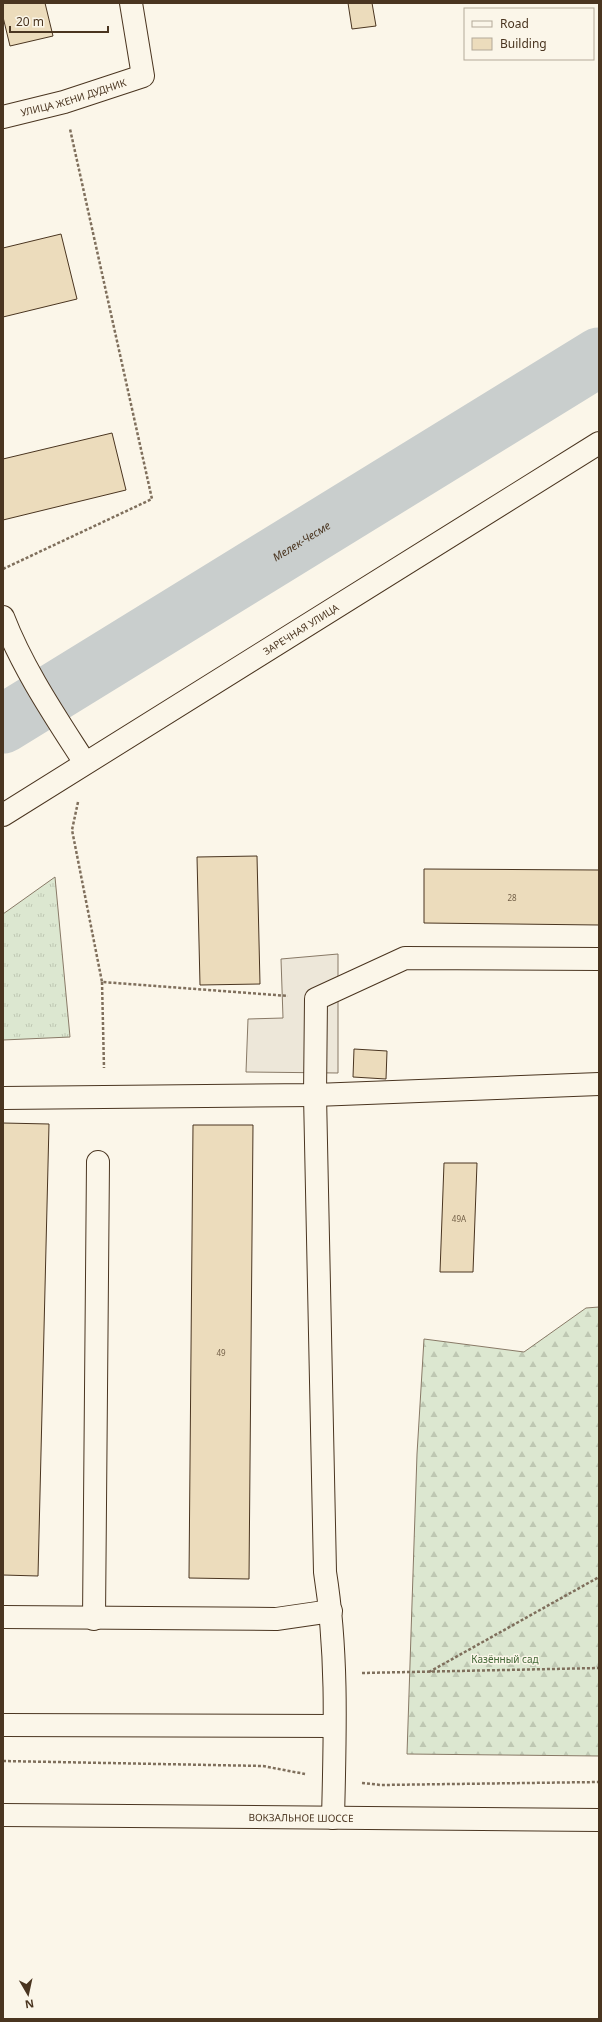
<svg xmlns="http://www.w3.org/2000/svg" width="602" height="2022" font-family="'Noto Sans',sans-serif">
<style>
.grass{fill:url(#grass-tufts);stroke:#887966}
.forest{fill:url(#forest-firs);stroke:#887966}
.parking{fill:#ede7d9;stroke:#887966}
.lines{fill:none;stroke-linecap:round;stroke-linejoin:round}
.river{stroke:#c9cecd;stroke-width:59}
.building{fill:#ecdcbc;stroke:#4a3520}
.minor-casing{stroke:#4a3520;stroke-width:24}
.major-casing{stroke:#4a3520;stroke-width:24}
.path{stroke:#7f6f5c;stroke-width:2.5;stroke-dasharray:3 2;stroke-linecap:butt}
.minor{stroke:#fbf6e9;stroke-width:22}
.major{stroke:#fbf6e9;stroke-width:22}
.labels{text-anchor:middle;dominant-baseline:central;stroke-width:3;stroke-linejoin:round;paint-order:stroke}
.number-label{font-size:8px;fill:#725f47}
.street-label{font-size:10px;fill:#4a3520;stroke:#fbf6e9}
.park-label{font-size:10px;fill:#436837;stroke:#fbf6e9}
.water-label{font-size:11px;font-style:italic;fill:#4a3520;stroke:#fbf6e9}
</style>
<defs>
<pattern id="grass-tufts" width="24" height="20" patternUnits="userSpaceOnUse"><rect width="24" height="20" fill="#dce7d0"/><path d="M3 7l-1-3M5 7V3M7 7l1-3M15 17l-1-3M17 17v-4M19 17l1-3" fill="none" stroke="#bec7b2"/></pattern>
<pattern id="forest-firs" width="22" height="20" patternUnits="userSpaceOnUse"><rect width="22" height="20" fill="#dce7d0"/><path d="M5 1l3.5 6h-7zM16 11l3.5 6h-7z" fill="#bec7b2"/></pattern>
</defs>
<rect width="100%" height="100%" fill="#fbf6e9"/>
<polygon class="grass" points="55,877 70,1037 3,1040 3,914"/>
<polygon class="forest" points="599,1307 599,1756 407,1754 417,1454 424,1339 524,1352 586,1308"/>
<polygon class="parking" points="338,954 338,1073 246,1072 248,1019 283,1018 281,959"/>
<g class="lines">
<path class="river" id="s1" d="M3,724L599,357"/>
</g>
<g class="building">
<polygon points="3,3 45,3 53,36 10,46 3,17"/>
<polygon points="348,3 372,3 376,26 352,29"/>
<polygon points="61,234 77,299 3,317 3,248"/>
<polygon points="112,433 126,490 3,520 3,459"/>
<polygon points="257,856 260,984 200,985 197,857"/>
<polygon points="424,869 599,870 599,925 424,923"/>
<polygon points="354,1049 387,1051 386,1079 353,1077"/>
<polygon points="3,1123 49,1124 38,1576 3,1575"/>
<polygon points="193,1125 253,1125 249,1579 189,1578"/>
<polygon points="444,1163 477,1163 473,1272 440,1272"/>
</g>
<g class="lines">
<defs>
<g id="minor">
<path id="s2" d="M3,117L64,102L143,76L131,3"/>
<path d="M3,617C23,669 55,716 85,763"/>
<path id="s3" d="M3,815L599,443"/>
<polyline points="3,1098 315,1095 599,1084"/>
<polyline points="3,1617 276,1619 331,1611"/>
<polyline points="94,1619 98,1162"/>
<polyline points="3,1725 334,1726"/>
<path d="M333,1818C335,1735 338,1654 325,1572L315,1095L316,999L405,958L599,959"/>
</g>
<g id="major">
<path id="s4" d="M3,1815L599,1820"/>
</g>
</defs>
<use href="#minor" class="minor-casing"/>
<use href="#major" class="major-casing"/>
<g class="path">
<polyline points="3,569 152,499 70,129"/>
<polyline points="78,802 72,830 102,982 288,996"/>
<polyline points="102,982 104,1068"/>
<polyline points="429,1672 599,1577"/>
<polyline points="362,1673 599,1668"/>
<polyline points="3,1761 263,1766 305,1774"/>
<polyline points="362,1783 381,1785 599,1782"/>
</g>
<use href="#minor" class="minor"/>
<use href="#major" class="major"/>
</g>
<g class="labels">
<g class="number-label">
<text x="512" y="897">28</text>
<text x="459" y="1218">49А</text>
<text x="221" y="1352">49</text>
</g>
<g class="street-label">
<text stroke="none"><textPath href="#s2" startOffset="73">УЛИЦА ЖЕНИ ДУДНИК</textPath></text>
<text stroke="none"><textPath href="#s3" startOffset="351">ЗАРЕЧНАЯ УЛИЦА</textPath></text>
<text stroke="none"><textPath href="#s4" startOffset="298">ВОКЗАЛЬНОЕ ШОССЕ</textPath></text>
</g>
<g class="park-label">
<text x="505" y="1659">Казённый сад</text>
</g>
<g class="water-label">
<text stroke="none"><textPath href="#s1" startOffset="350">Мелек-Чесме</textPath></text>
</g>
</g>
<rect width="602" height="2022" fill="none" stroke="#4a3520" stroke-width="8"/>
<rect x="464" y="8" width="130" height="52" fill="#fbf6e9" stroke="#b4a999"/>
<rect x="472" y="21" width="20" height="6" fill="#fbf6e9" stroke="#b4a999"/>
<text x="500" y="28" font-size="12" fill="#4a3520">Road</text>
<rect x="472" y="38" width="20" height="12" fill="#ecdcbc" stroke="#b4a999"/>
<text x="500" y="48" font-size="12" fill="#4a3520">Building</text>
<g transform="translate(28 1994) rotate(171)" stroke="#fbf6e9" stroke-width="3" paint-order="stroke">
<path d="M0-3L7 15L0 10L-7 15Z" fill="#4a3520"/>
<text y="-6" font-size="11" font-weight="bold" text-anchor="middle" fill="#4a3520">N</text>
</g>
<path d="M10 26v6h98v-6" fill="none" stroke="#4a3520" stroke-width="2"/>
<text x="16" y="26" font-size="12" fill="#4a3520" stroke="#fbf6e9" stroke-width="3" paint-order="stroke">20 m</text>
</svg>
